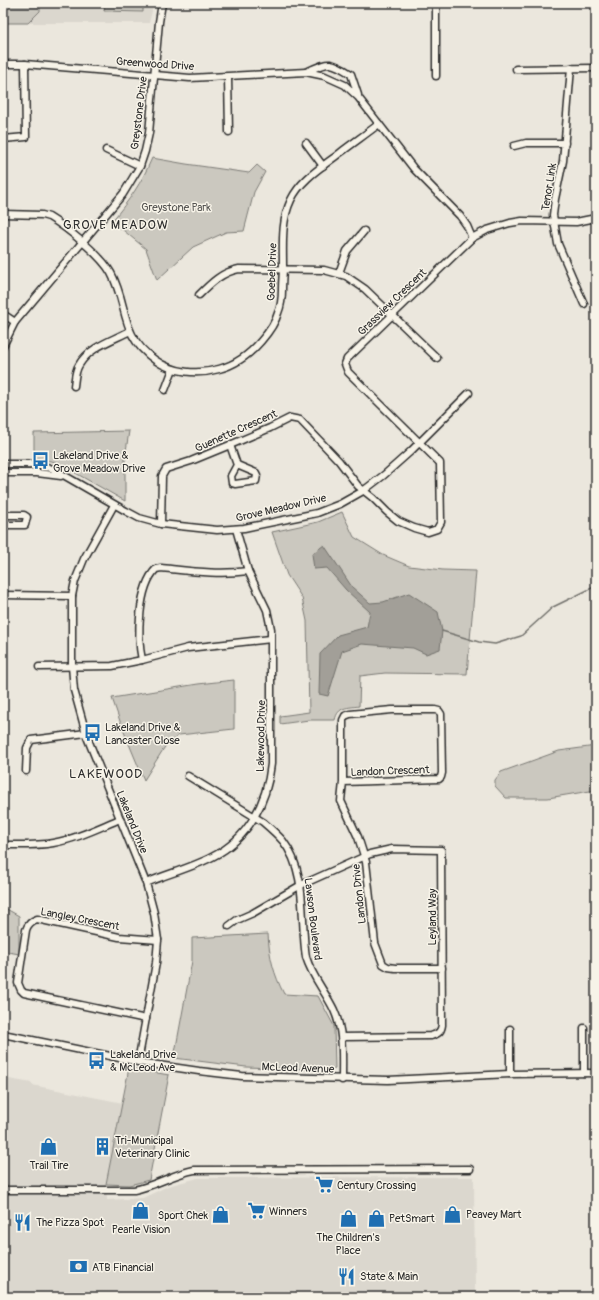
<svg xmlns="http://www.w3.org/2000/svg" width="599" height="1300" font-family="Pangolin,sans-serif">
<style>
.built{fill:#dbd7ce}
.green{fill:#cbc8bf;stroke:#7b7a75}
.water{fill:#a29f98;stroke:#72716c}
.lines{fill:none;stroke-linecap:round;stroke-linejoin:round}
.stream{stroke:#72716c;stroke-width:1.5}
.minor-casing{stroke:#2b2b2b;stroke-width:9}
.minor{stroke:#f7f3e8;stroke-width:6}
.labels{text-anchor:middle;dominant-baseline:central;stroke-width:3;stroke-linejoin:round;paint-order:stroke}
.street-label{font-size:11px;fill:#2b2b2b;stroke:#f7f3e8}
.park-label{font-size:11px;fill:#535250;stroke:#f7f3e8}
.poi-label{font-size:11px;fill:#2b2b2b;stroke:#f7f3e8;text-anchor:start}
.quarter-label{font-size:13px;letter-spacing:1px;fill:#2b2b2b;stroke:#f7f3e8}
</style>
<rect width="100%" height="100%" fill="#ebe7dd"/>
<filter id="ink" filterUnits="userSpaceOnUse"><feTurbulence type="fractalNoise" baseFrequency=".025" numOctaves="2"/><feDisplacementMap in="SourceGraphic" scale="8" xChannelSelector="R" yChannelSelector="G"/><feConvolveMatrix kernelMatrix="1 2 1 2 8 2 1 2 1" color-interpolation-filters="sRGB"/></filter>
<g filter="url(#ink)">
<g class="built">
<polygon points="40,3 154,3 149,23 28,23 40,11"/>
<polygon points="3,1078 32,1083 32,1085 123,1103 106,1184 107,1200 143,1198 168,1186 198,1178 474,1177 475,1294 384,1292 128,1291 3,1292"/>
</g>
<g class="green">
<polygon points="3,3 40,3 40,11 28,23 3,23"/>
<polygon points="105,3 143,3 143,12 104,11"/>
<path d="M152,158L186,164L249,173L257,165L265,172L254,192L244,231L226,232L193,247L157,280L146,249L112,221C130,199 141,184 152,158Z"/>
<polygon points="129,431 125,458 125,501 56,462 34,458 34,433"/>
<path d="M342,512L354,537L383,555L409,566L443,570L476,571L467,674L385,673L360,676L359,706C348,708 338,706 335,720H309L280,724V716L309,712L307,621L302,598L287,575L272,532L318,522Z"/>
<polygon points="234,680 234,729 179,735 166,745 144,780 122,727 112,698 198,684"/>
<polygon points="596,746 596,790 548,798 506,798 495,786 495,780 501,772 559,751"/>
<polygon points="3,907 19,916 19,954 3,951"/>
<path d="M268,934C269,956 274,975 284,994L318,996L334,1026L335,1068L330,1070L246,1067L174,1058L192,961V938Z"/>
<polygon points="129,1068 169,1075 149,1180 129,1185 106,1184"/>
</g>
<polygon class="water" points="324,545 352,587 370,603 383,602 409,593 438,612 442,631 440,649 426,654 413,648 362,644 342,651 328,696 319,694 320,654 338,635 367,627 370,612 346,590 327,568 314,569 312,554"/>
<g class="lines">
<polyline class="stream" points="442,631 479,642 495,644 521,636 553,607 596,586"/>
<defs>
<g id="minor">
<polyline points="3,64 25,64 190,78 306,72 325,76 345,85 358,97 414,169 460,216 467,226 472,238"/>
<polyline points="571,68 563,161 555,199 553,215 558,244 584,304"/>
<polyline points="516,69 596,68"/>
<path d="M306,72C329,62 329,60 351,74L358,95"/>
<polyline points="436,76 436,3"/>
<polyline points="228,77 229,132"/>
<polyline points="3,139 26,137 25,64"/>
<polyline points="306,143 323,166"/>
<polyline points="514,146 526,143 565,143"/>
<polyline points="106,150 140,166"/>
<path d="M3,214L42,215L49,217C67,228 101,255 111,273C129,306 119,335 155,360C173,373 198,375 219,369C235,365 250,354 261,341C268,333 275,324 278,313C281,306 282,298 282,290C282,282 283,274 283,266C283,244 281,221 291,200C301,179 322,167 340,153C353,143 366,134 379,124"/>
<polyline points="339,273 347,251 364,231"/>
<path d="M199,295C211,283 222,272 239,269L324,270L346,276L365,289L437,358"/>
<polyline points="3,314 15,322"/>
<polyline points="3,346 15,322 123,194 140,166 145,151 149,133 159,22 162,3"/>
<path d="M74,386C75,379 75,371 79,365C89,347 113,340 130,331"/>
<polyline points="165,390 173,369"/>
<polyline points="230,445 237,465 256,473 257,475 256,481 235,484 232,483 231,476 237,465"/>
<polyline points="3,464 37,464 53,469 126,511 139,518 161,524 217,530 244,528 317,513 340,504 363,491 384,475 411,451 469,393"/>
<polyline points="3,473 37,473 61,476"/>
<polyline points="114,505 84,559 75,581 72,596 72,666 74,690 87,737 146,883 154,913 158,940 156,963 138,1062"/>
<polyline points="3,515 24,515 27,517 25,525 3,525"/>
<polyline points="161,524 162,476 166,469 191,461 230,445 270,428 290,418 300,420 339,461 358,486 373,498 387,512 398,521 414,528 428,532 437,529 441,522 440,463 348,372 345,364 347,359 472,238 487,230 510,223 522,221 576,222 596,218"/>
<polyline points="3,595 72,596"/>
<path d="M142,660C137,637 138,587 156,569L161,568C191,571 219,575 248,571"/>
<polyline points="39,667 112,666 142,660 188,648 271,639"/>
<polyline points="26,771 27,748 31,740 86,733"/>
<path d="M188,776L263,822C270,828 277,834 283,841C308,873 300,920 306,957C312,977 325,991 334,1010C344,1032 342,1056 342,1080"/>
<polyline points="343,782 439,779 441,777 442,773 441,714 439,711 435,710 392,710 350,714 345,716 343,720 343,782 341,801 358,837 366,862 375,943 383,964 388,967 395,968 442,968"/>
<path d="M3,845C20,845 36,846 53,843C76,839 98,828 120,819"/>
<path d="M146,883C167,874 191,868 212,857C248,839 267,803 271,764V629L267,610L248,571L236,529"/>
<path d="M229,926L237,920L253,913L301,885L370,854L392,849L441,850L442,1025C441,1032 438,1034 431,1036L342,1037"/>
<path d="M146,1019L24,993L21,990L18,983L26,930C28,924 31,921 37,919L119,937L158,940"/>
<polyline points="584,1028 584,1073"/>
<polyline points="510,1029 510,1074"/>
<polyline points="3,1034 144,1063 199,1071 242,1076 388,1080 510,1074 596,1073"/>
<path d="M3,1190H134C155,1186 173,1174 194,1170L470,1169"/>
</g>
</defs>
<use href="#minor" class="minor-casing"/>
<use href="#minor" class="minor"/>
</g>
</g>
<defs>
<symbol id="bus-bare" viewBox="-9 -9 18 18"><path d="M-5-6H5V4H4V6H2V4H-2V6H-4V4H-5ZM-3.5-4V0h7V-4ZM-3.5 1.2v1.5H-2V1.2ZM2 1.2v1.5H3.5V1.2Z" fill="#1f6fb2" stroke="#f7f3e8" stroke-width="2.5" paint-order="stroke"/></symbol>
<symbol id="building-bare" viewBox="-9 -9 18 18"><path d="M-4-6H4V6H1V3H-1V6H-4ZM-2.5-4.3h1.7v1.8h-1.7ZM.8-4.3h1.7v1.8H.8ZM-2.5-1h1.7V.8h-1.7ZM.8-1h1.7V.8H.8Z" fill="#1f6fb2" stroke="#f7f3e8" stroke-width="2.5" paint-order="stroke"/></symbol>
<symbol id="shop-bare" viewBox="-9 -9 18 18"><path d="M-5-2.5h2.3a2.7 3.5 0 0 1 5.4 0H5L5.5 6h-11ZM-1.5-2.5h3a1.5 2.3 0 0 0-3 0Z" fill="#1f6fb2" stroke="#f7f3e8" stroke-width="2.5" paint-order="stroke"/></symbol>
<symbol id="supermarket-bare" viewBox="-9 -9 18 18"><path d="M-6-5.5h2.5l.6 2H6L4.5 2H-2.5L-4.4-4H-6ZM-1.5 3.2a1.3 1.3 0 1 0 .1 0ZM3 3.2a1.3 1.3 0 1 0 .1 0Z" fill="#1f6fb2" stroke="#f7f3e8" stroke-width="2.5" paint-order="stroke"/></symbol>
<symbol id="restaurant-bare" viewBox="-9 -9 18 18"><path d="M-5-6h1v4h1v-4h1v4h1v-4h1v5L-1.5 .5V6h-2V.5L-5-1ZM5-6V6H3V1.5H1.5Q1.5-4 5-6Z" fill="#1f6fb2" stroke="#f7f3e8" stroke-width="2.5" paint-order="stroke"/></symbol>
<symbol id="bank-bare" viewBox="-9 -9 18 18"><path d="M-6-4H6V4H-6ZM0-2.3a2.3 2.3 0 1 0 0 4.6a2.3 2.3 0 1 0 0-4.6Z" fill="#1f6fb2" stroke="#f7f3e8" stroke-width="2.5" paint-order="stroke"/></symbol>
</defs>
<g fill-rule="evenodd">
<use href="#bus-bare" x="28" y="448" width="25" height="25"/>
<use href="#bus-bare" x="80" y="720" width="25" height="25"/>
<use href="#bus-bare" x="84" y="1048" width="25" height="25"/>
<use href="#building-bare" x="90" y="1134" width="25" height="25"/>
<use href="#shop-bare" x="36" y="1134" width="25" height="25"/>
<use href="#supermarket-bare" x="312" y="1172" width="25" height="25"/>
<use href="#shop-bare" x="128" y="1198" width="25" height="25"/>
<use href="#supermarket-bare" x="244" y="1198" width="25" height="25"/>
<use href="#shop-bare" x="440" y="1202" width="25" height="25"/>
<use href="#shop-bare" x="208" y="1202" width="25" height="25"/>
<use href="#shop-bare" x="364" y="1206" width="25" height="25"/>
<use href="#shop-bare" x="336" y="1206" width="25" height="25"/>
<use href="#restaurant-bare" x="10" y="1210" width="25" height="25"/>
<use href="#bank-bare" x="66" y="1254" width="25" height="25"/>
<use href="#restaurant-bare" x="334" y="1264" width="25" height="25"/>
</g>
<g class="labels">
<g class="street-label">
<text transform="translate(155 64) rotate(4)">Greenwood Drive</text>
<text transform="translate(139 113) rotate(-83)">Greystone Drive</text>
<text transform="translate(549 187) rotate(-81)">Tenor Link</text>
<text transform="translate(272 272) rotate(-88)">Goebel Drive</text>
<text transform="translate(392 302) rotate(-44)">Grassview Crescent</text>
<text transform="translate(236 431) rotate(-24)">Guenette Crescent</text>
<text transform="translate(281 508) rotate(-13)">Grove Meadow Drive</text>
<text transform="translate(261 736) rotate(-89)">Lakewood Drive</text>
<text transform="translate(390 771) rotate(-2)">Landon Crescent</text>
<text transform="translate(132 822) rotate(68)">Lakeland Drive</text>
<text transform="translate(359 894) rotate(-96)">Landon Drive</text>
<text transform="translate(432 917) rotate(-90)">Leyland Way</text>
<text transform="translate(80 919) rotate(11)">Langley Crescent</text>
<text transform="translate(313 919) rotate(83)">Lawson Boulevard</text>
<text transform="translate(298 1068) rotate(2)">McLeod Avenue</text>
</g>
<g class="park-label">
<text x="176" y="207">Greystone Park</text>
</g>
<g class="poi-label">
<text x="53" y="455">Lakeland Drive &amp;<tspan x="53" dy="13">Grove Meadow Drive</tspan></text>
<text x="105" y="727">Lakeland Drive &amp;<tspan x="105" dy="13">Lancaster Close</tspan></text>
<text x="110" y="1054">Lakeland Drive<tspan x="110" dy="13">&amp; McLeod Ave</tspan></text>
<text x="115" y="1140">Tri-Municipal<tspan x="115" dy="13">Veterinary Clinic</tspan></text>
<text x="49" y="1165" text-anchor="middle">Trail Tire</text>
<text x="337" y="1185">Century Crossing</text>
<text x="269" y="1211">Winners</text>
<text x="466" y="1214">Peavey Mart</text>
<text x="208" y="1215" text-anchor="end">Sport Chek</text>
<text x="389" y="1218">PetSmart</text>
<text x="36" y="1222">The Pizza Spot</text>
<text x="141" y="1229" text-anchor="middle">Pearle Vision</text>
<text x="348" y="1237" text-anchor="middle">The Children's<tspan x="348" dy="13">Place</tspan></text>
<text x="92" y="1267">ATB Financial</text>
<text x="360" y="1276">State &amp; Main</text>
</g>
<g class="quarter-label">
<text x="116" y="225">GROVE MEADOW</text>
<text x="106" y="774">LAKEWOOD</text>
</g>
</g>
<rect width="599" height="1300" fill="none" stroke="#f7f3e8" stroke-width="16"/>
<rect x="8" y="8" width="583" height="1284" fill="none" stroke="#2b2b2b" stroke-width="1.5" filter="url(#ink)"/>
</svg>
